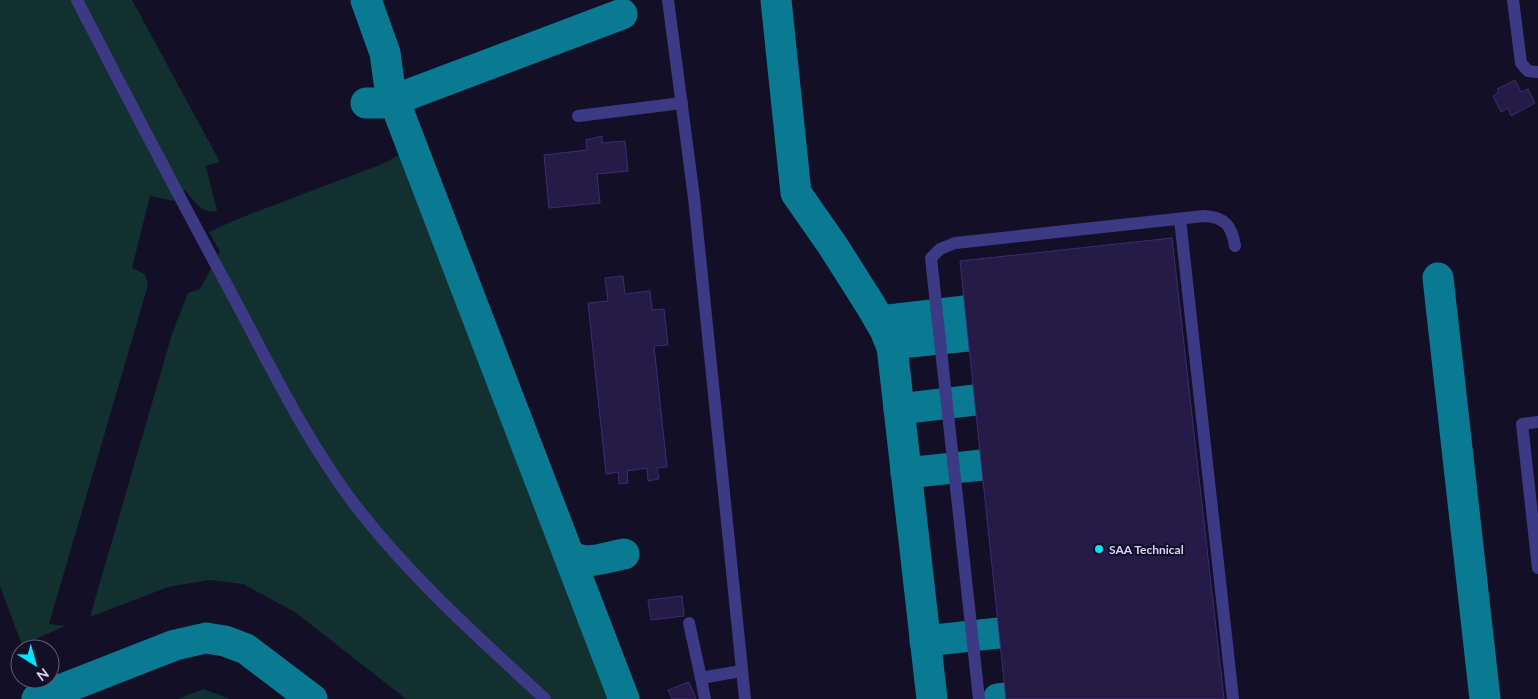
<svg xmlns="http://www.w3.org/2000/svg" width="1538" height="699" font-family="Lato,sans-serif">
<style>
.green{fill:#12302f}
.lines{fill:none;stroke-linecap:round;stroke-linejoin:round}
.taxiway{stroke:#0a7a92;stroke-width:31}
.building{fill:#241b47;stroke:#3b2d73}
.minor{stroke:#3d3a85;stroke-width:12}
.poi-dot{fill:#00e5ff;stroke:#130f26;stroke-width:2}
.labels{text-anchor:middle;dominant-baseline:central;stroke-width:4;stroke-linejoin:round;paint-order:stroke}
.poi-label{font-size:12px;font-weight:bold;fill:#d9d4ff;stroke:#130f26;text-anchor:start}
</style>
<rect width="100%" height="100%" fill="#130f26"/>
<g class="green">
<path d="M0,0H132L220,162L206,166L217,211C202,215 193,200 185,190L176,194L174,201L150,196L132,268L145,274L148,285L49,624L65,626L22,645L0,586Z"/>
<polygon points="399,155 610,699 406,699 295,612 243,584 210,580 168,587 90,617 172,334 188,293 200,289 220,252 209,232 235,220 382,164"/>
<polygon points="203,689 228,698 229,699 178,699"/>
</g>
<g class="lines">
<g class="taxiway">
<polyline points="366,0 385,53 389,82 394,100 624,699"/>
<polyline points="776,0 796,193 833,246 871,306 885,330 892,347 932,699"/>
<polyline points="366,103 382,103 394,100 622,14"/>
<polyline points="1438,278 1485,699"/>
<polyline points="880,321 965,311"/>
<polyline points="891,344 968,336"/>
<polyline points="899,409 975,400"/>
<polyline points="906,473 982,465"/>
<path d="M568,553C582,568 607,557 624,554"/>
<polyline points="925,641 999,633"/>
<polyline points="37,699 175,645 206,638 225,641 246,649 312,699"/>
<polyline points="998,699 1006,698"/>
</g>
</g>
<g class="building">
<polygon points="1515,80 1521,92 1528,89 1535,103 1511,116 1508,108 1501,112 1493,96 1499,92 1497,89"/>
<polygon points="602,136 602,143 625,141 628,171 597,174 600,203 549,208 544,155 587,150 586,140"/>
<polygon points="1172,238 1224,699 1006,699 960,261"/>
<polygon points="623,276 625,294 650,291 652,310 664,309 668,345 654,346 667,467 657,468 659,479 648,481 647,468 627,471 628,483 619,484 618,472 606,474 588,303 608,301 605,278"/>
<polygon points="682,596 684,616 651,620 648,600"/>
<polygon points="689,682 696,699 672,699 668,690"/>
</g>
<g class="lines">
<g class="minor">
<path d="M77,0C129,101 182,202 236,302C272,370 306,439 352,501C408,575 477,636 545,699"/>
<polyline points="668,0 694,198 745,699"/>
<polyline points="1513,0 1521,63 1528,71 1538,72"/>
<polyline points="578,116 682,103"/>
<polyline points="1180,219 1233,699"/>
<polyline points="1538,422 1522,424 1538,568"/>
<polyline points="689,623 701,678 741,671"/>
<polyline points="701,678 705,699"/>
<path d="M979,699L931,258L940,249L955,243L1204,216C1225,217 1232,226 1235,246"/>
</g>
</g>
<circle class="poi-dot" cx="1099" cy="549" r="5"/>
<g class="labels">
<g class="poi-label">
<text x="1109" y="549">SAA Technical</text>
</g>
</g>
<g transform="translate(35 664) rotate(143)"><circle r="24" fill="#130f26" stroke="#625e7d"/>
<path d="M0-4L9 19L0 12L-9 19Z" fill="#00e5ff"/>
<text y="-8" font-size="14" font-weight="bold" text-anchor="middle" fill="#d9d4ff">N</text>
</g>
</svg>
